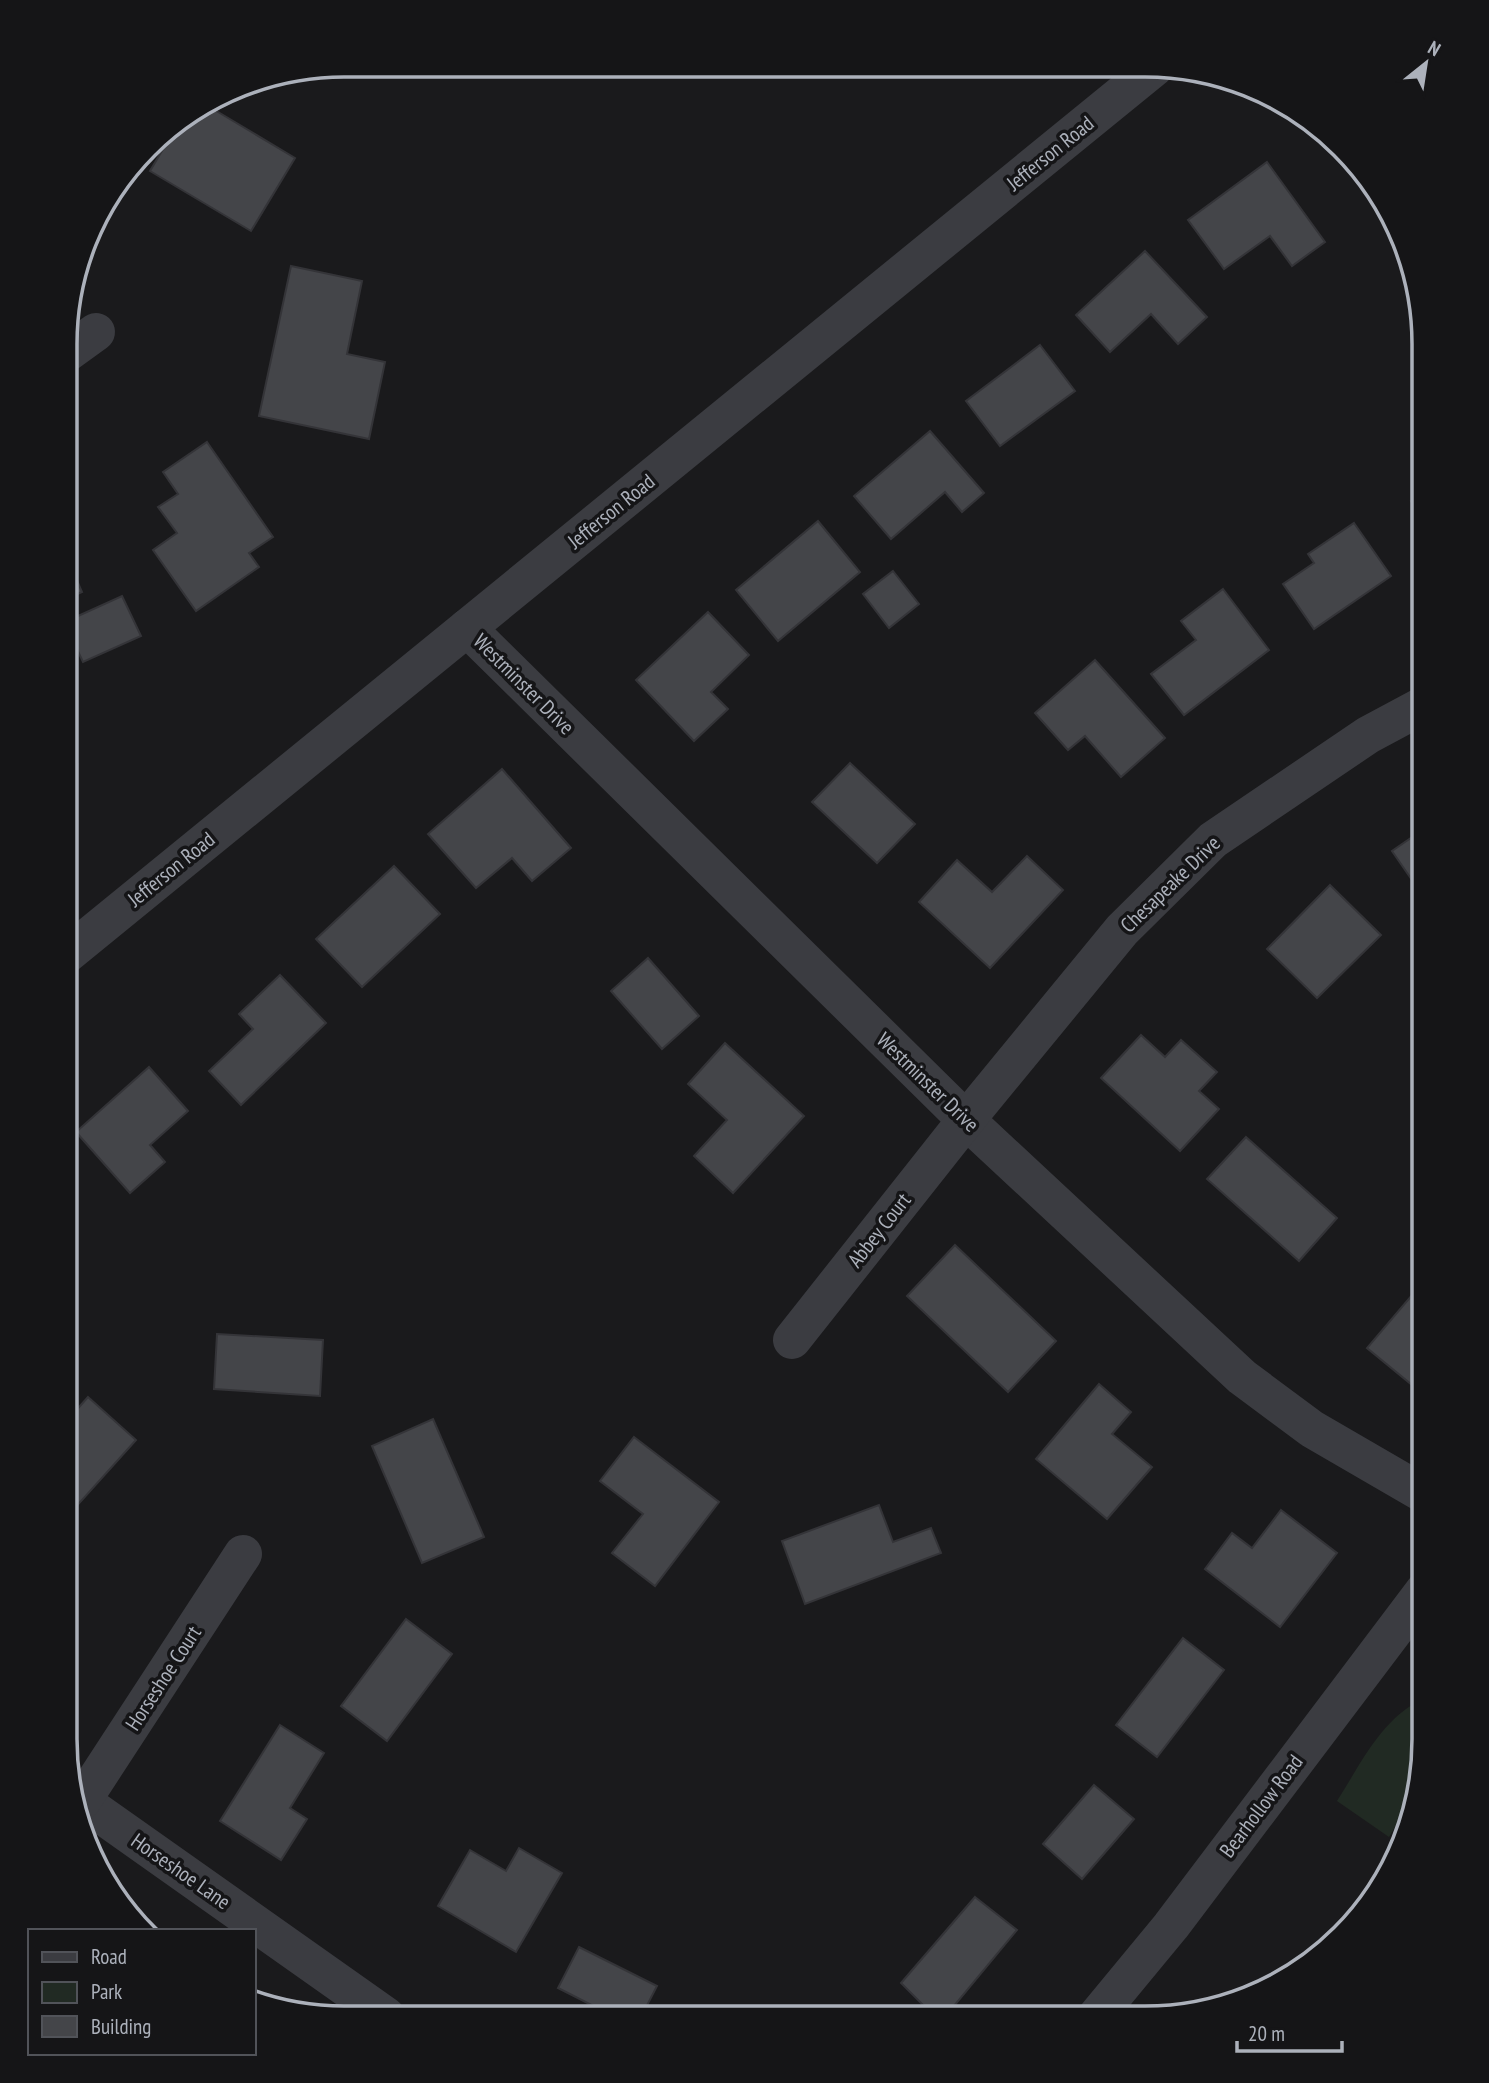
<svg xmlns="http://www.w3.org/2000/svg" width="1489" height="2083" font-family="'PT Sans Narrow',sans-serif">
<style>
.green{fill:#212a23}
.building{fill:#444549;stroke:#343438;stroke-width:2}
.lines{fill:none;stroke-linecap:round;stroke-linejoin:round}
.minor{stroke:#3b3c41;stroke-width:38}
.tertiary{stroke:#3b3c41;stroke-width:38}
.labels{text-anchor:middle;dominant-baseline:central;stroke-width:7;stroke-linejoin:round;paint-order:stroke}
.street-label{font-size:21px;fill:#acb1bb;stroke:#151517}
.rim{fill:none;stroke:#acb1bb;stroke-width:3.5}
</style>
<rect width="100%" height="100%" fill="#1a1a1c"/>
<path class="green" d="M1424,1698V1758L1417,1790L1389,1837L1337,1801C1362,1762 1381,1719 1424,1698Z"/>
<g class="building">
<polygon points="208,106 295,158 251,231 150,171 178,124"/>
<polygon points="1312,120 1359,177 1355,180 1309,123"/>
<polygon points="1267,162 1325,242 1292,266 1270,236 1224,269 1188,220"/>
<polygon points="1145,251 1207,317 1178,344 1151,314 1110,352 1076,315"/>
<polygon points="291,266 362,281 347,354 385,362 369,439 259,416"/>
<polygon points="1040,345 1075,391 1000,446 966,401"/>
<polygon points="930,431 984,493 962,512 945,492 891,539 854,496"/>
<polygon points="207,442 273,537 249,553 259,567 196,611 153,550 177,533 158,507 178,494 163,472"/>
<polygon points="1424,493 1424,523 1411,501"/>
<polygon points="818,521 860,572 778,641 736,590"/>
<polygon points="1354,523 1391,576 1314,629 1283,584 1314,563 1308,554"/>
<polygon points="67,558 82,592 67,599"/>
<polygon points="893,571 919,604 889,628 863,594"/>
<polygon points="1223,589 1269,650 1184,715 1151,674 1196,640 1181,621"/>
<polygon points="122,596 141,636 83,662 67,628 67,621"/>
<polygon points="708,612 749,655 711,692 728,709 694,741 636,680"/>
<polygon points="1095,660 1165,738 1121,777 1085,736 1068,750 1035,713"/>
<polygon points="850,763 915,824 877,863 812,802"/>
<polygon points="502,769 571,848 532,881 512,858 476,888 428,834"/>
<polygon points="1424,829 1424,895 1423,896 1392,851"/>
<polygon points="1027,856 1063,890 990,968 919,902 957,860 992,892"/>
<polygon points="394,866 440,914 362,987 316,939"/>
<polygon points="1330,885 1381,935 1317,998 1267,949"/>
<polygon points="648,958 699,1016 662,1049 611,991"/>
<polygon points="280,975 326,1023 241,1105 209,1071 253,1029 239,1014"/>
<polygon points="1141,1035 1165,1057 1181,1040 1217,1072 1199,1091 1219,1109 1180,1151 1101,1078"/>
<polygon points="725,1043 804,1116 733,1193 694,1156 727,1120 688,1084"/>
<polygon points="149,1067 188,1111 150,1145 165,1162 130,1193 76,1132"/>
<polygon points="1246,1137 1337,1218 1299,1261 1207,1179"/>
<polygon points="66,1216 77,1232 66,1241"/>
<polygon points="955,1245 1056,1341 1008,1392 907,1296"/>
<polygon points="1424,1281 1424,1381 1417,1389 1367,1348"/>
<polygon points="217,1334 323,1340 320,1396 214,1389"/>
<polygon points="1099,1384 1131,1412 1112,1434 1152,1467 1107,1519 1036,1459"/>
<polygon points="88,1397 136,1440 65,1519 65,1423"/>
<polygon points="433,1419 484,1537 422,1563 372,1446"/>
<polygon points="634,1437 719,1502 655,1586 612,1553 643,1514 600,1481"/>
<polygon points="879,1505 893,1542 931,1528 941,1553 805,1604 782,1541"/>
<polygon points="1281,1510 1337,1553 1280,1627 1205,1569 1232,1533 1252,1548"/>
<polygon points="65,1592 77,1600 65,1618"/>
<polygon points="406,1619 452,1654 387,1741 341,1706"/>
<polygon points="1183,1638 1224,1670 1157,1757 1116,1725"/>
<polygon points="280,1725 324,1753 290,1808 307,1819 281,1860 220,1821"/>
<polygon points="1094,1785 1134,1819 1082,1879 1043,1844"/>
<polygon points="519,1848 562,1873 516,1952 438,1906 470,1850 506,1871"/>
<polygon points="975,1897 1017,1930 944,2018 936,2018 901,1983"/>
<polygon points="579,1947 657,1986 641,2017 615,2017 558,1988"/>
</g>
<g class="lines">
<g class="minor">
<polyline points="67,353 96,332"/>
<polyline points="467,628 966,1120 1242,1377 1312,1429 1424,1494"/>
<polyline points="792,1340 966,1120 1122,930 1213,840 1368,735 1424,705"/>
<polyline points="79,1799 386,2016"/>
<polyline points="82,1801 243,1554"/>
<polyline points="1095,2018 1171,1926 1424,1591"/>
</g>
<polyline class="tertiary" points="66,955 1155,67"/>
</g>
<g class="labels">
<g class="street-label">
<text transform="translate(1050 153) rotate(-39)">Jefferson Road</text>
<text transform="translate(611 511) rotate(-39)">Jefferson Road</text>
<text transform="translate(524 684) rotate(45)">Westminster Drive</text>
<text transform="translate(171 869) rotate(-39)">Jefferson Road</text>
<text transform="translate(1170 884) rotate(-44)">Chesapeake Drive</text>
<text transform="translate(928 1082) rotate(44)">Westminster Drive</text>
<text transform="translate(879 1230) rotate(-52)">Abbey Court</text>
<text transform="translate(163 1678) rotate(-57)">Horseshoe Court</text>
<text transform="translate(1261 1806) rotate(-53)">Bearhollow Road</text>
<text transform="translate(181 1871) rotate(35)">Horseshoe Lane</text>
</g>
</g>
<path d="M0 0H1489V2083H0ZM344 77H1145A267 267 0 0 1 1412 344V1739A267 267 0 0 1 1145 2006H344A267 267 0 0 1 77 1739V344A267 267 0 0 1 344 77Z" fill="#151517" fill-rule="evenodd"/>
<path class="rim" d="M344 77H1145A267 267 0 0 1 1412 344V1739A267 267 0 0 1 1145 2006H344A267 267 0 0 1 77 1739V344A267 267 0 0 1 344 77Z"/>
<rect x="28" y="1929" width="228" height="126" fill="#151517" stroke="#515359" stroke-width="2"/>
<rect x="42" y="1952" width="35" height="10" fill="#3b3c41" stroke="#515359" stroke-width="2"/>
<text x="91" y="1964" font-size="21" fill="#acb1bb">Road</text>
<rect x="42" y="1982" width="35" height="21" fill="#212a23" stroke="#515359" stroke-width="2"/>
<text x="91" y="1999" font-size="21" fill="#acb1bb">Park</text>
<rect x="42" y="2016" width="35" height="21" fill="#444549" stroke="#515359" stroke-width="2"/>
<text x="91" y="2034" font-size="21" fill="#acb1bb">Building</text>
<g transform="translate(1426 63) rotate(30)" stroke="#151517" stroke-width="5" paint-order="stroke">
<path d="M0-5L12 26L0 18L-12 26Z" fill="#acb1bb"/>
<text y="-10" font-size="19" font-weight="bold" text-anchor="middle" fill="#acb1bb">N</text>
</g>
<path d="M1237 2041v10h105v-10" fill="none" stroke="#acb1bb" stroke-width="3.5"/>
<text x="1248" y="2041" font-size="21" fill="#acb1bb" stroke="#151517" stroke-width="5" paint-order="stroke">20 m</text>
</svg>
